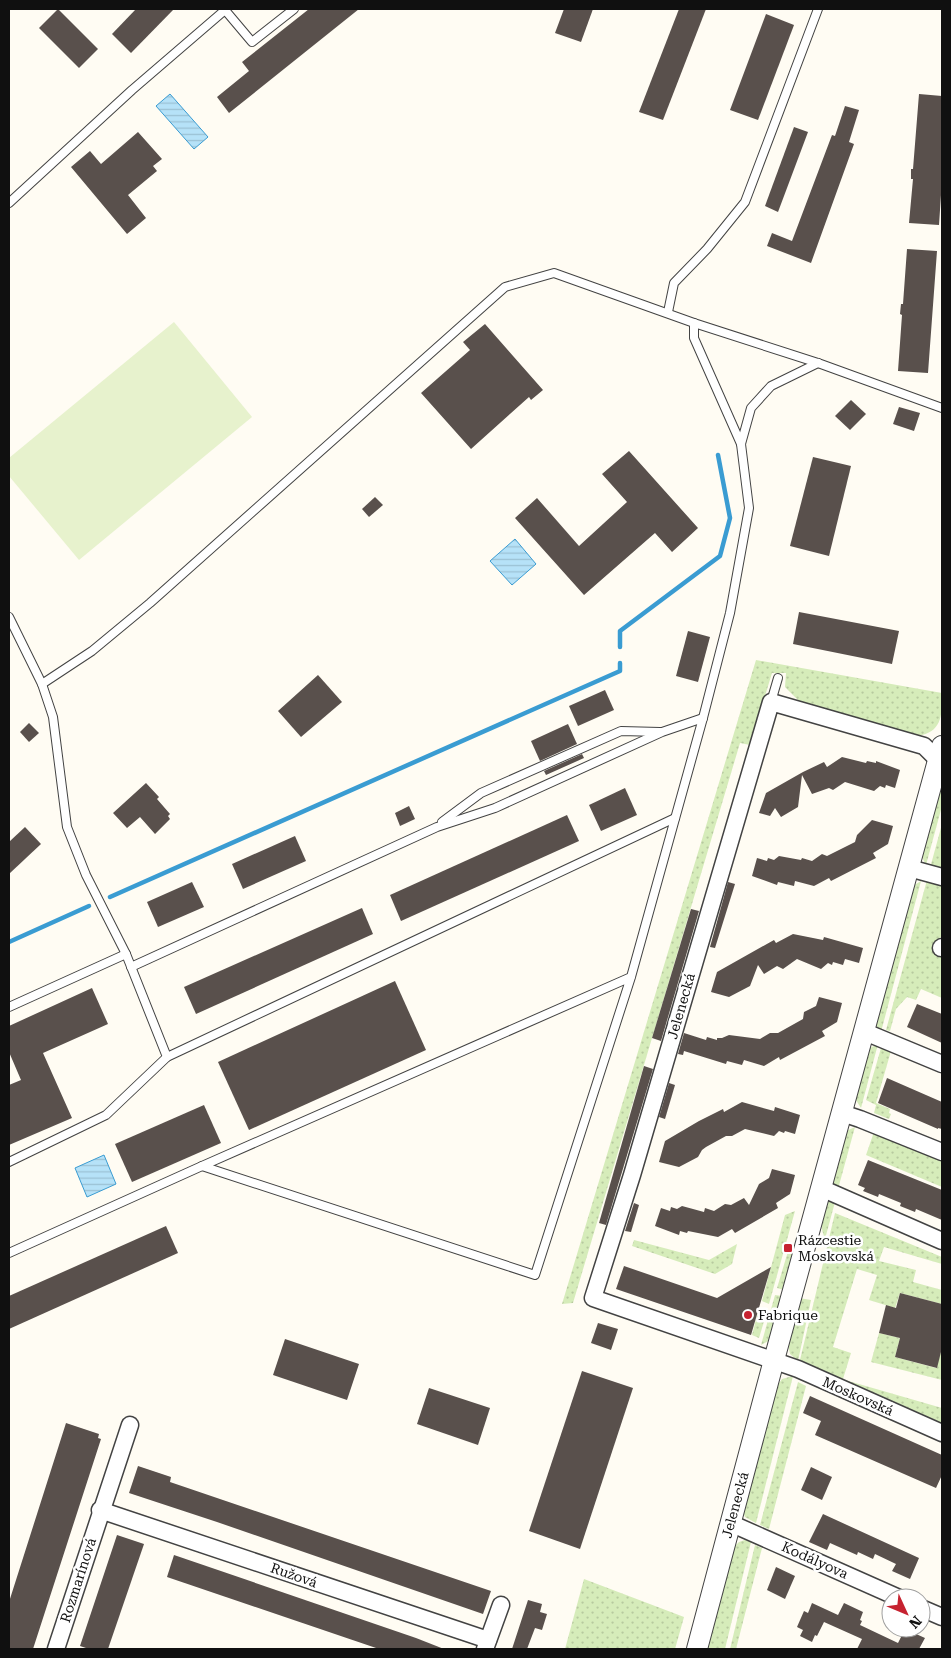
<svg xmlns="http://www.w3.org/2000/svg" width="951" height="1658" font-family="'Roboto Serif',serif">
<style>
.grass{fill:url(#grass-dots)}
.pitch{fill:#e7f2cd}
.water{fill:url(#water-rules);stroke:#3a9cd2}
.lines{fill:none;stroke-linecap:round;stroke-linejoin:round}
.stream{stroke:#3a9cd2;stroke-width:4.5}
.building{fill:#59504c}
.service-casing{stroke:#434343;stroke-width:10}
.minor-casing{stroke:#434343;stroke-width:19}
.tertiary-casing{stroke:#434343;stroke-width:22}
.service{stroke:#fff;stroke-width:8}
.minor{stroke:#fff;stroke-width:16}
.tertiary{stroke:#fff;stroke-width:20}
.poi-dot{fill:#c62230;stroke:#fff;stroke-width:2}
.labels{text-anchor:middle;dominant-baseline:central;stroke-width:5;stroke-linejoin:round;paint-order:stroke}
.street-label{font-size:14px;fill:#101010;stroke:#fff}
.poi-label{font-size:14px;fill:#101010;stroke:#fff;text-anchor:start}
</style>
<defs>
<pattern id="grass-dots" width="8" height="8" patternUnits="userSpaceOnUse" patternTransform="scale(1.25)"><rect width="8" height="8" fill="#d6ecba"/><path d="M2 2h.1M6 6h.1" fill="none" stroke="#b7c99f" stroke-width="1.8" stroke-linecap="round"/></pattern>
<pattern id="water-rules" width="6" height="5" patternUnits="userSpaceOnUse" patternTransform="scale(1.25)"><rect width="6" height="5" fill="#b6e2f8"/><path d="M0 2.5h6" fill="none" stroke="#9bc1d4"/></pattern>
</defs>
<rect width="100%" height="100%" fill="#fffcf3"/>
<g class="grass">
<path d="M756,660L942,693C942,714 943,732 918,736L799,701L785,687L786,673H772L750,745L740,743L573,1303L562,1304Z"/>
<polygon points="942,777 942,806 926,865 921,855"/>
<polygon points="942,824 942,871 930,868"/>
<polygon points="927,880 942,884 942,936 935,942 942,952 942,998 921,989 916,1000 907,997 896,1009 890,1031 886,1030"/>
<polygon points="921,881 881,1032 874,1023 911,887"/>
<polygon points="878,1044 861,1108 854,1097 868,1049"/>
<polygon points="881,1048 891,1051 876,1103 890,1109 889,1113 891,1114 889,1119 874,1113 876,1105 866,1100"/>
<polygon points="855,1127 838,1189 831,1182 844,1132"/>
<polygon points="874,1132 942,1161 942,1187 866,1155"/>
<path d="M830,1200L835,1202L825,1239C820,1226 818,1211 830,1200Z"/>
<polygon points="795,1211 769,1304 762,1301 785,1215"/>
<polygon points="835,1213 942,1257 942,1264 884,1247 879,1261 916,1270 913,1282 942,1290 942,1304 900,1293 895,1308 869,1300 877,1275 857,1269 833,1347 851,1353 843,1379 800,1360"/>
<polygon points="634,1240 709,1260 737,1244 732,1264 715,1274 632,1246"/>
<polygon points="789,1248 795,1250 784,1290 777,1288"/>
<polygon points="775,1295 782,1296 770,1340 761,1345"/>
<polygon points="799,1298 811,1300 798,1361 790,1354 788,1344"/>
<polygon points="758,1312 766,1315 759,1338 752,1335"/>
<polygon points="879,1333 900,1338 895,1357 936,1368 942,1348 942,1380 871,1362"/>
<polygon points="793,1376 756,1523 745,1517 742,1509 774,1390 782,1379"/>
<polygon points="845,1380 942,1408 942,1423"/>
<polygon points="798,1382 806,1386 769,1529 760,1525"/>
<polygon points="745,1540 751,1542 725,1649 706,1649 731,1550 739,1542"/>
<polygon points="755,1545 762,1548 736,1649 730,1649"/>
<polygon points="584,1579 684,1617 675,1649 565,1649"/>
</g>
<polygon class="pitch" points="174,322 252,417 79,560 9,476 9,458"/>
<g class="water">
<polygon points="170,94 208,137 194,149 156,106"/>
<polygon points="515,539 536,564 512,585 490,561"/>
<polygon points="104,1155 116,1184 87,1197 75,1168"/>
</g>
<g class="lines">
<g class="stream">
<polyline points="620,647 620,631 720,556 730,518 718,455"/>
<polyline points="110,897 620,671 620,663"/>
<polyline points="9,942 89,906"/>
</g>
</g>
<g class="building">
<polygon points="58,9 98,49 79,68 39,28"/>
<polygon points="136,9 174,9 131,53 112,34"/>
<polygon points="309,9 359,9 229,113 217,97 249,71 242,62"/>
<polygon points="564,9 593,9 581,42 555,33"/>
<polygon points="679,9 706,9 663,120 639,112"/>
<polygon points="766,14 794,25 758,120 730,110"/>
<polygon points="919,94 942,96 942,180 939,225 909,223 913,179 911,179 911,169 913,169"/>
<polygon points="845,106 859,110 849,142 854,144 811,263 767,246 772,233 792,241 832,135 835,136"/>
<polygon points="794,127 808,132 778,212 765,206"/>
<polygon points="138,132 162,159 153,166 157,171 128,195 146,218 127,234 71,167 90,151 101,164"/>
<polygon points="907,249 937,251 928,373 898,371 902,315 900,314 901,304 903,304"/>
<polygon points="485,324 543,390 531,400 529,397 471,449 421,393 470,350 463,342"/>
<polygon points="851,400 866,414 850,430 835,416"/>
<polygon points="899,407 920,413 914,431 893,424"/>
<polygon points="629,451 698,528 672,552 655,533 584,595 515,518 537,498 579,546 627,502 602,474"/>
<polygon points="813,457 851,466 829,556 790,546"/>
<polygon points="375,497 383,505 369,517 362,509"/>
<polygon points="799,612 899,631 892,664 793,644"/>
<polygon points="688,631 710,637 698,682 676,676"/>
<polygon points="318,675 342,702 301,737 278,711"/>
<polygon points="605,690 614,710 578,726 569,706"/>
<polygon points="29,723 39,733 29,742 20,732"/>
<polygon points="568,724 577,744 540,761 531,741"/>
<polygon points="582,754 584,758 546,775 544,771"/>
<polygon points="842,757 866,763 867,761 876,763 876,761 900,770 895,788 886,785 885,788 880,786 874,791 845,782 833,790 829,788 812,794 802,775 798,807 781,817 775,808 770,816 759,813 766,793 803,772 824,762 827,767"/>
<polygon points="146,783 159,797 157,799 170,814 168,816 170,819 155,834 140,817 127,828 113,813"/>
<polygon points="625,788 637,815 601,831 589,805"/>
<polygon points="409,806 415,819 400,826 395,813"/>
<polygon points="567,815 579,841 401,921 390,895"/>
<polygon points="872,820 893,826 888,844 873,853 876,858 831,881 829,878 814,886 795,881 794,886 778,882 777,885 752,876 757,858 767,861 768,858 774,860 779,856 801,860 802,858 812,861 822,854 827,856 855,842 857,835"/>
<polygon points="25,827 41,844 9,874 9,842"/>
<polygon points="295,836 306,861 243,889 232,864"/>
<polygon points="192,882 204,907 158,927 147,902"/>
<polygon points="728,882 735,884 715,948 710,947"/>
<polygon points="362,908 373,934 196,1014 184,987"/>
<polygon points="691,909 699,911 661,1041 652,1038"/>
<polygon points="793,934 823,940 824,937 863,948 859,963 845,959 843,965 833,962 832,965 828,963 821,969 797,959 783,969 777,966 764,974 758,965 750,986 729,997 711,992 717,972 774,940 776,943"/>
<polygon points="395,981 426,1050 249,1130 218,1062"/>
<polygon points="92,988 108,1024 43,1053 72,1118 9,1145 9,1085 21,1080 9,1052 9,1026"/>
<polygon points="819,997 842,1003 837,1022 822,1031 825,1036 780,1060 779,1057 764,1066 744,1060 742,1065 727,1061 726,1064 684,1051 683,1055 678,1054 684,1033 706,1040 707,1037 717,1040 717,1038 722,1038 729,1035 760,1039 770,1033 778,1033 803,1019 804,1012 816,1006"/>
<polygon points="917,1004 942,1014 942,1043 907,1027"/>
<polygon points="644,1066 653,1069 606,1225 599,1223"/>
<polygon points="887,1078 942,1102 942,1129 938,1128 938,1129 878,1103"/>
<polygon points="669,1083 675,1085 665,1119 659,1117"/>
<polygon points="742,1102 774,1111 775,1107 800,1115 795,1134 785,1131 784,1133 779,1131 774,1136 745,1129 732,1136 726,1136 706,1147 702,1150 698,1157 679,1167 659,1162 665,1141 699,1121 723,1109 724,1112"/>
<polygon points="204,1105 221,1143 132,1182 115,1144"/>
<polygon points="868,1160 942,1190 942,1220 916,1209 915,1212 900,1206 901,1203 879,1194 878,1197 863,1191 865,1188 858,1185"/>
<polygon points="772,1169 795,1175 790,1194 776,1203 778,1208 735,1233 732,1229 718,1237 688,1231 687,1233 680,1231 679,1235 655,1226 661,1208 670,1211 671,1207 677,1209 682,1206 704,1212 705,1208 714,1211 725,1204 731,1205 744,1198 749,1205 759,1184 769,1178"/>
<polygon points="634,1203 639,1205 631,1232 625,1231"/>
<polygon points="166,1226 178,1253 9,1329 9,1296"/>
<polygon points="624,1266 717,1298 771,1267 751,1335 616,1289"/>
<polygon points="900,1293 942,1304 942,1348 937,1368 895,1357 900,1338 879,1333 886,1305 896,1308"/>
<polygon points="598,1323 618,1329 611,1350 591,1343"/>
<polygon points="285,1339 359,1364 347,1400 273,1375"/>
<polygon points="582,1371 633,1388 580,1549 529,1531"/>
<polygon points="429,1388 490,1408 478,1445 417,1424"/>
<polygon points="810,1396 942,1455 942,1475 936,1488 815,1435 821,1421 803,1413"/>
<polygon points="66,1423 99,1434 98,1438 101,1439 33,1649 9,1649 9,1602"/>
<polygon points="138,1466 171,1477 170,1482 491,1591 483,1614 217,1522 129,1493"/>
<polygon points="811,1467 832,1477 822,1500 801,1490"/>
<polygon points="823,1514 919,1558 910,1579 892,1571 896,1564 875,1554 873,1559 858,1552 857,1555 830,1543 827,1550 809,1542"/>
<polygon points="117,1535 144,1544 108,1649 89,1649 80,1646"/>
<polygon points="174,1555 416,1638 444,1649 379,1649 167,1577"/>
<polygon points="776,1567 795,1576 785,1599 767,1590"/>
<polygon points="528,1600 542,1604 540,1612 547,1614 542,1630 535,1628 527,1649 512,1649"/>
<polygon points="812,1603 838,1615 844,1603 863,1612 860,1620 862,1621 860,1625 898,1643 905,1629 925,1638 919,1649 857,1649 862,1639 824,1622 817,1636 815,1635 812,1642 800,1636 803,1630 797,1627 804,1611 808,1613"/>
</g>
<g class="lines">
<defs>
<g id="service">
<polyline points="9,203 132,90 225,10 252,42 294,9"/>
<polyline points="668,312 674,283 707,249 745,202 818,9"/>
<polyline points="694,323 694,338 741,444"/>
<polyline points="9,617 42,684 53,717 67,827 86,875 126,954 9,1007"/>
<polyline points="42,684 92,651 150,603 505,287 554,273 694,323 818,363 942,408"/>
<polyline points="771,702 778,678"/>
<polyline points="442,822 481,793 621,731 660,732"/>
<polyline points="131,967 437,827 495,808 662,732 703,718"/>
<polyline points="631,977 202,1166 535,1275 631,977 703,718 730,613 749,508 741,444 751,408 771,386 818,363"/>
<polyline points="167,1057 675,818"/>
<polyline points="9,1162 106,1115 167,1057 126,954"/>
<polyline points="9,1253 202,1166"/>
</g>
<g id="minor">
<polyline points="938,760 924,746 771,702 632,1175 593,1298 798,1369 942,1433"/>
<polyline points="909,868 942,877"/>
<polyline points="941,948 942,947"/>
<polyline points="865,1032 942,1064"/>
<polyline points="842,1113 860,1119 942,1152"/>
<polyline points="821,1188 942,1241"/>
<polyline points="100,1510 488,1640"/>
<polyline points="730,1523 899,1598"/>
<polyline points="921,1608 942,1617"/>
<polyline points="56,1649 130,1425"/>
<polyline points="485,1649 501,1605"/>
</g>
<polyline id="tertiary" points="697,1649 774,1360 942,746"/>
</defs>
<use href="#service" class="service-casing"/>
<use href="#minor" class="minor-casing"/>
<use href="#tertiary" class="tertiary-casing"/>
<use href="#service" class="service"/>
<use href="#minor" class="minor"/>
<use href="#tertiary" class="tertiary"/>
</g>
<g class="poi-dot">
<rect x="783" y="1243" width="10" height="10" rx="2.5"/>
<circle cx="748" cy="1315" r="5"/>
</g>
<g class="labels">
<g class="street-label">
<text transform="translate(681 1006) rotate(-74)">Jelenecká</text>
<text transform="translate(858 1396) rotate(24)">Moskovská</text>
<text transform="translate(735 1505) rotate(-75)">Jelenecká</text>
<text transform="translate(815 1560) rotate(24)">Kodályova</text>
<text transform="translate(294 1575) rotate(19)">Ružová</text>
<text transform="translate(78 1580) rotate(-72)">Rozmarínová</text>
</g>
<g class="poi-label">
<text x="798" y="1240">Rázcestie<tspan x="798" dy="16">Moskovská</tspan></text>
<text x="758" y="1315">Fabrique</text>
</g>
</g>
<rect width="951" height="1658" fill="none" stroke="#101010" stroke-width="20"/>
<g transform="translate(906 1613) rotate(134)"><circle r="24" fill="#ffffff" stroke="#9f9f9f"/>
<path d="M0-4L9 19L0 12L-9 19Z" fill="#c62230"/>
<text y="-8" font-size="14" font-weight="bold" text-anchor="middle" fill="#101010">N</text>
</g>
</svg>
